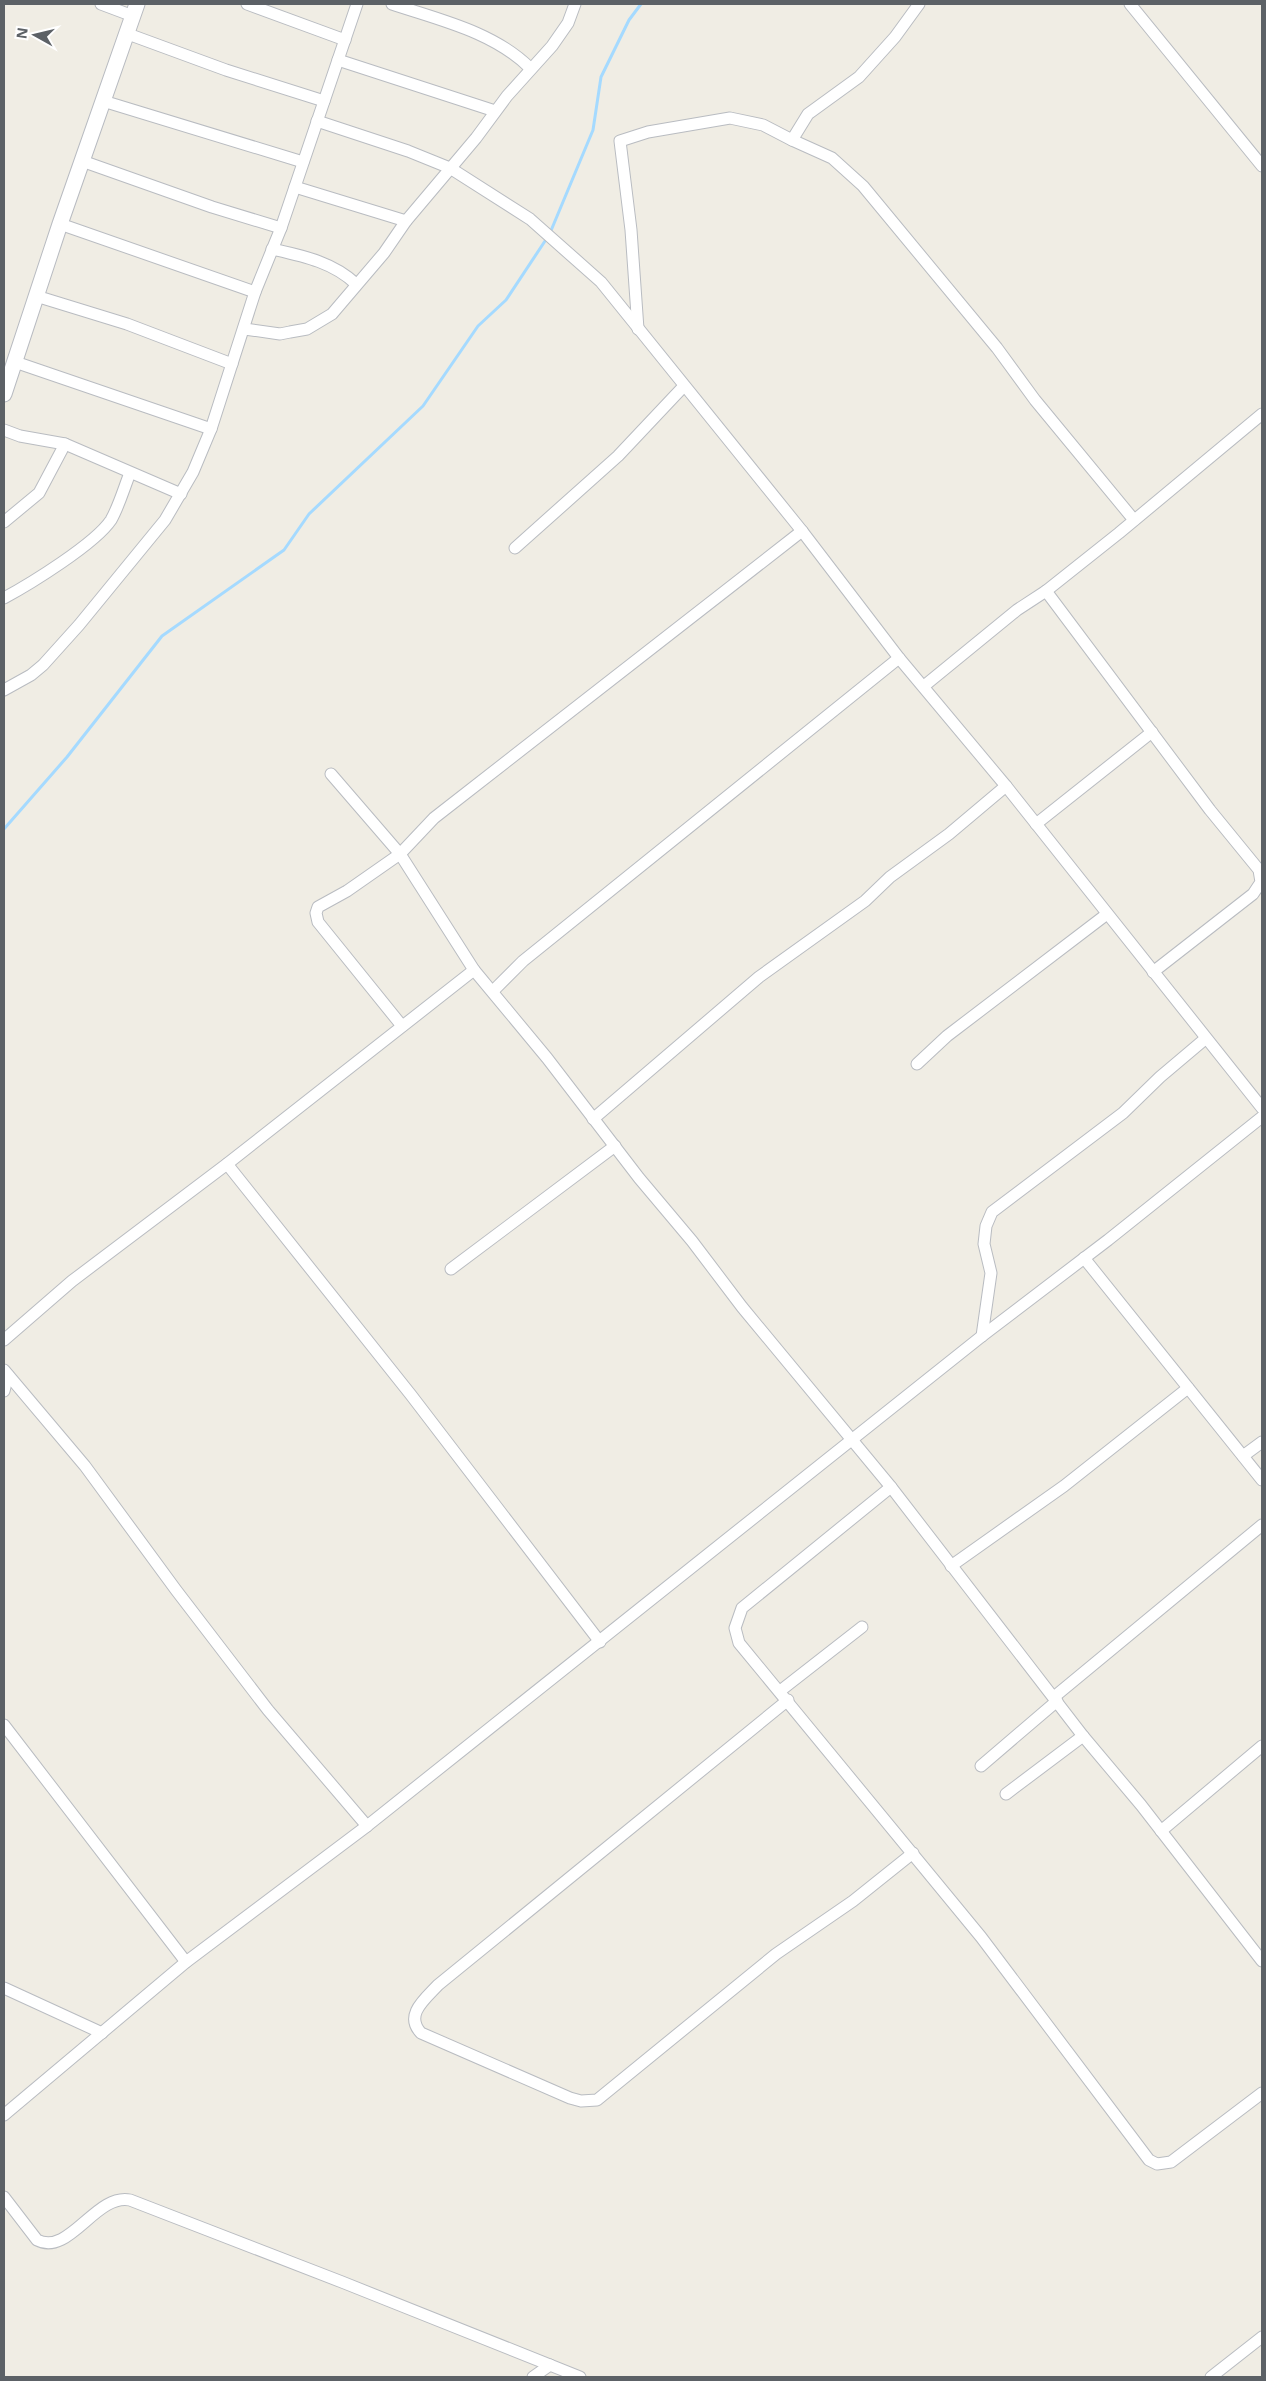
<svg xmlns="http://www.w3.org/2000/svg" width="1266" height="2381" font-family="'Open Sans',sans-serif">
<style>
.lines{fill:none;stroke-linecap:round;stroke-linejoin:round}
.stream{stroke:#a5daff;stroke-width:3}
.street-casing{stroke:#b9bcc1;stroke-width:13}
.secondary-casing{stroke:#b8bbc1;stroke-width:17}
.street{stroke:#fff;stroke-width:11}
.secondary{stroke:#fff;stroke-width:15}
</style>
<rect width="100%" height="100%" fill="#f0ede4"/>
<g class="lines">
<g class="stream">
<polyline points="550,233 593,130 601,77 629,20 641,4"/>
<polyline points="4,829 67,757 162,636 284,550 309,514 423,406 478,326 506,300 547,238"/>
</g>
<defs>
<g id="street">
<polyline points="101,4 133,16"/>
<polyline points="247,4 345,40"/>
<path d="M392,4C440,20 494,32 530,68"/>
<polyline points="1130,4 1262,166"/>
<polyline points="128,34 226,70 324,101"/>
<polyline points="338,60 495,111"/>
<polyline points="103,101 303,162"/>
<polyline points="317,121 408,151 450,168 530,219 601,282 802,531 899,658 1006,786 1262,1108"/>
<polyline points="792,140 832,158 863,186 997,348 1035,400 1134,520"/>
<polyline points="82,161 212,207 281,228"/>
<polyline points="295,187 406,221"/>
<polyline points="60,224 255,292"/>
<path d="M272,249C303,256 333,262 356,284"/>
<polyline points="36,296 127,324 232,364"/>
<polyline points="245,329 280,334 290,332 307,329 332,314 384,253 406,221 476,138 507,96 552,46 568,23 575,4"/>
<polyline points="638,329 631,230 620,141 648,132 730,118 763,125 792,140 808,114 859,77 895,37 919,4"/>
<polyline points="15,362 211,429"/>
<polyline points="4,430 20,436 65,444 181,494"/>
<polyline points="4,522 39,493 65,444"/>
<polyline points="515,548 618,456 684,386"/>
<polyline points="1046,591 1210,810 1259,870 1261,882 1253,894 1153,972"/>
<path d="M4,598C30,584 95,544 111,520C119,506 124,488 130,473"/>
<polyline points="924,686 1017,610 1046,591 1119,533 1262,414"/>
<polyline points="4,690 31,675 43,665 79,625 165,520 193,472 211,429 255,292 281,228 357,4"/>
<polyline points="331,774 400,854 474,970 547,1058 639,1178 692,1241 742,1307 891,1487 1083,1736 1141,1805 1262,1961"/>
<polyline points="1036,824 1152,732"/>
<polyline points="493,991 523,961 899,658"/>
<polyline points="402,1026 318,922 316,913 318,907 347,891 400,854 434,818 802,531"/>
<polyline points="917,1064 947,1036 1107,914"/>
<polyline points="593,1119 759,977 865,901 890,877 949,834 1006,786"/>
<polyline points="227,1164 411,1395 600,1642"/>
<polyline points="1084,1258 1262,1480"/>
<polyline points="451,1269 615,1146"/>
<polyline points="982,1336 991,1273 984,1244 986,1226 992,1212 1123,1113 1160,1077 1205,1039"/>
<polyline points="4,1340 72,1281 227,1164 474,970"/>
<polyline points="4,1370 85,1466 176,1590 268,1710 367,1826"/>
<polyline points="4,1391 8,1375"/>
<polyline points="1243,1456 1262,1442"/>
<polyline points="891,1487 742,1608 735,1628 739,1643 981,1937 1149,2160 1157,2164 1171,2162 1262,2093"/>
<polyline points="951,1566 1064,1486 1188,1388"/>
<polyline points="780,1691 862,1627"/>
<polyline points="1054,1697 1262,1525"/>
<path d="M788,1700L438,1985C425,1999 404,2015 421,2033L570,2098L581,2101L597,2100L776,1954L853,1901L913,1853"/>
<polyline points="4,1725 186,1962"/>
<polyline points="981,1766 1057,1701"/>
<polyline points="1006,1794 1083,1736"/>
<polyline points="1161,1831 1262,1746"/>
<polyline points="4,1988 102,2033"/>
<polyline points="4,2115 186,1962 367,1826 982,1336 1108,1240 1262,1117"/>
<path d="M4,2197L37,2240C69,2257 96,2193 130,2200L342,2282L580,2377"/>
<polyline points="533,2377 550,2365"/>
<polyline points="1211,2377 1262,2337"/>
</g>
<polyline id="secondary" points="4,394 60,224 137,4"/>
</defs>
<use href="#street" class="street-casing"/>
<use href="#secondary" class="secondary-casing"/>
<use href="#street" class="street"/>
<use href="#secondary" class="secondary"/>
</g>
<rect width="1266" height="2381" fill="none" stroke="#5c6166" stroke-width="10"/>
<g transform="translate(35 35) rotate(278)" stroke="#ffffff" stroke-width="4" paint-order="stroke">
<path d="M0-4L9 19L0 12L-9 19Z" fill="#5c6166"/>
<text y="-8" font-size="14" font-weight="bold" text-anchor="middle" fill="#5c6166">N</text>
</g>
</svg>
